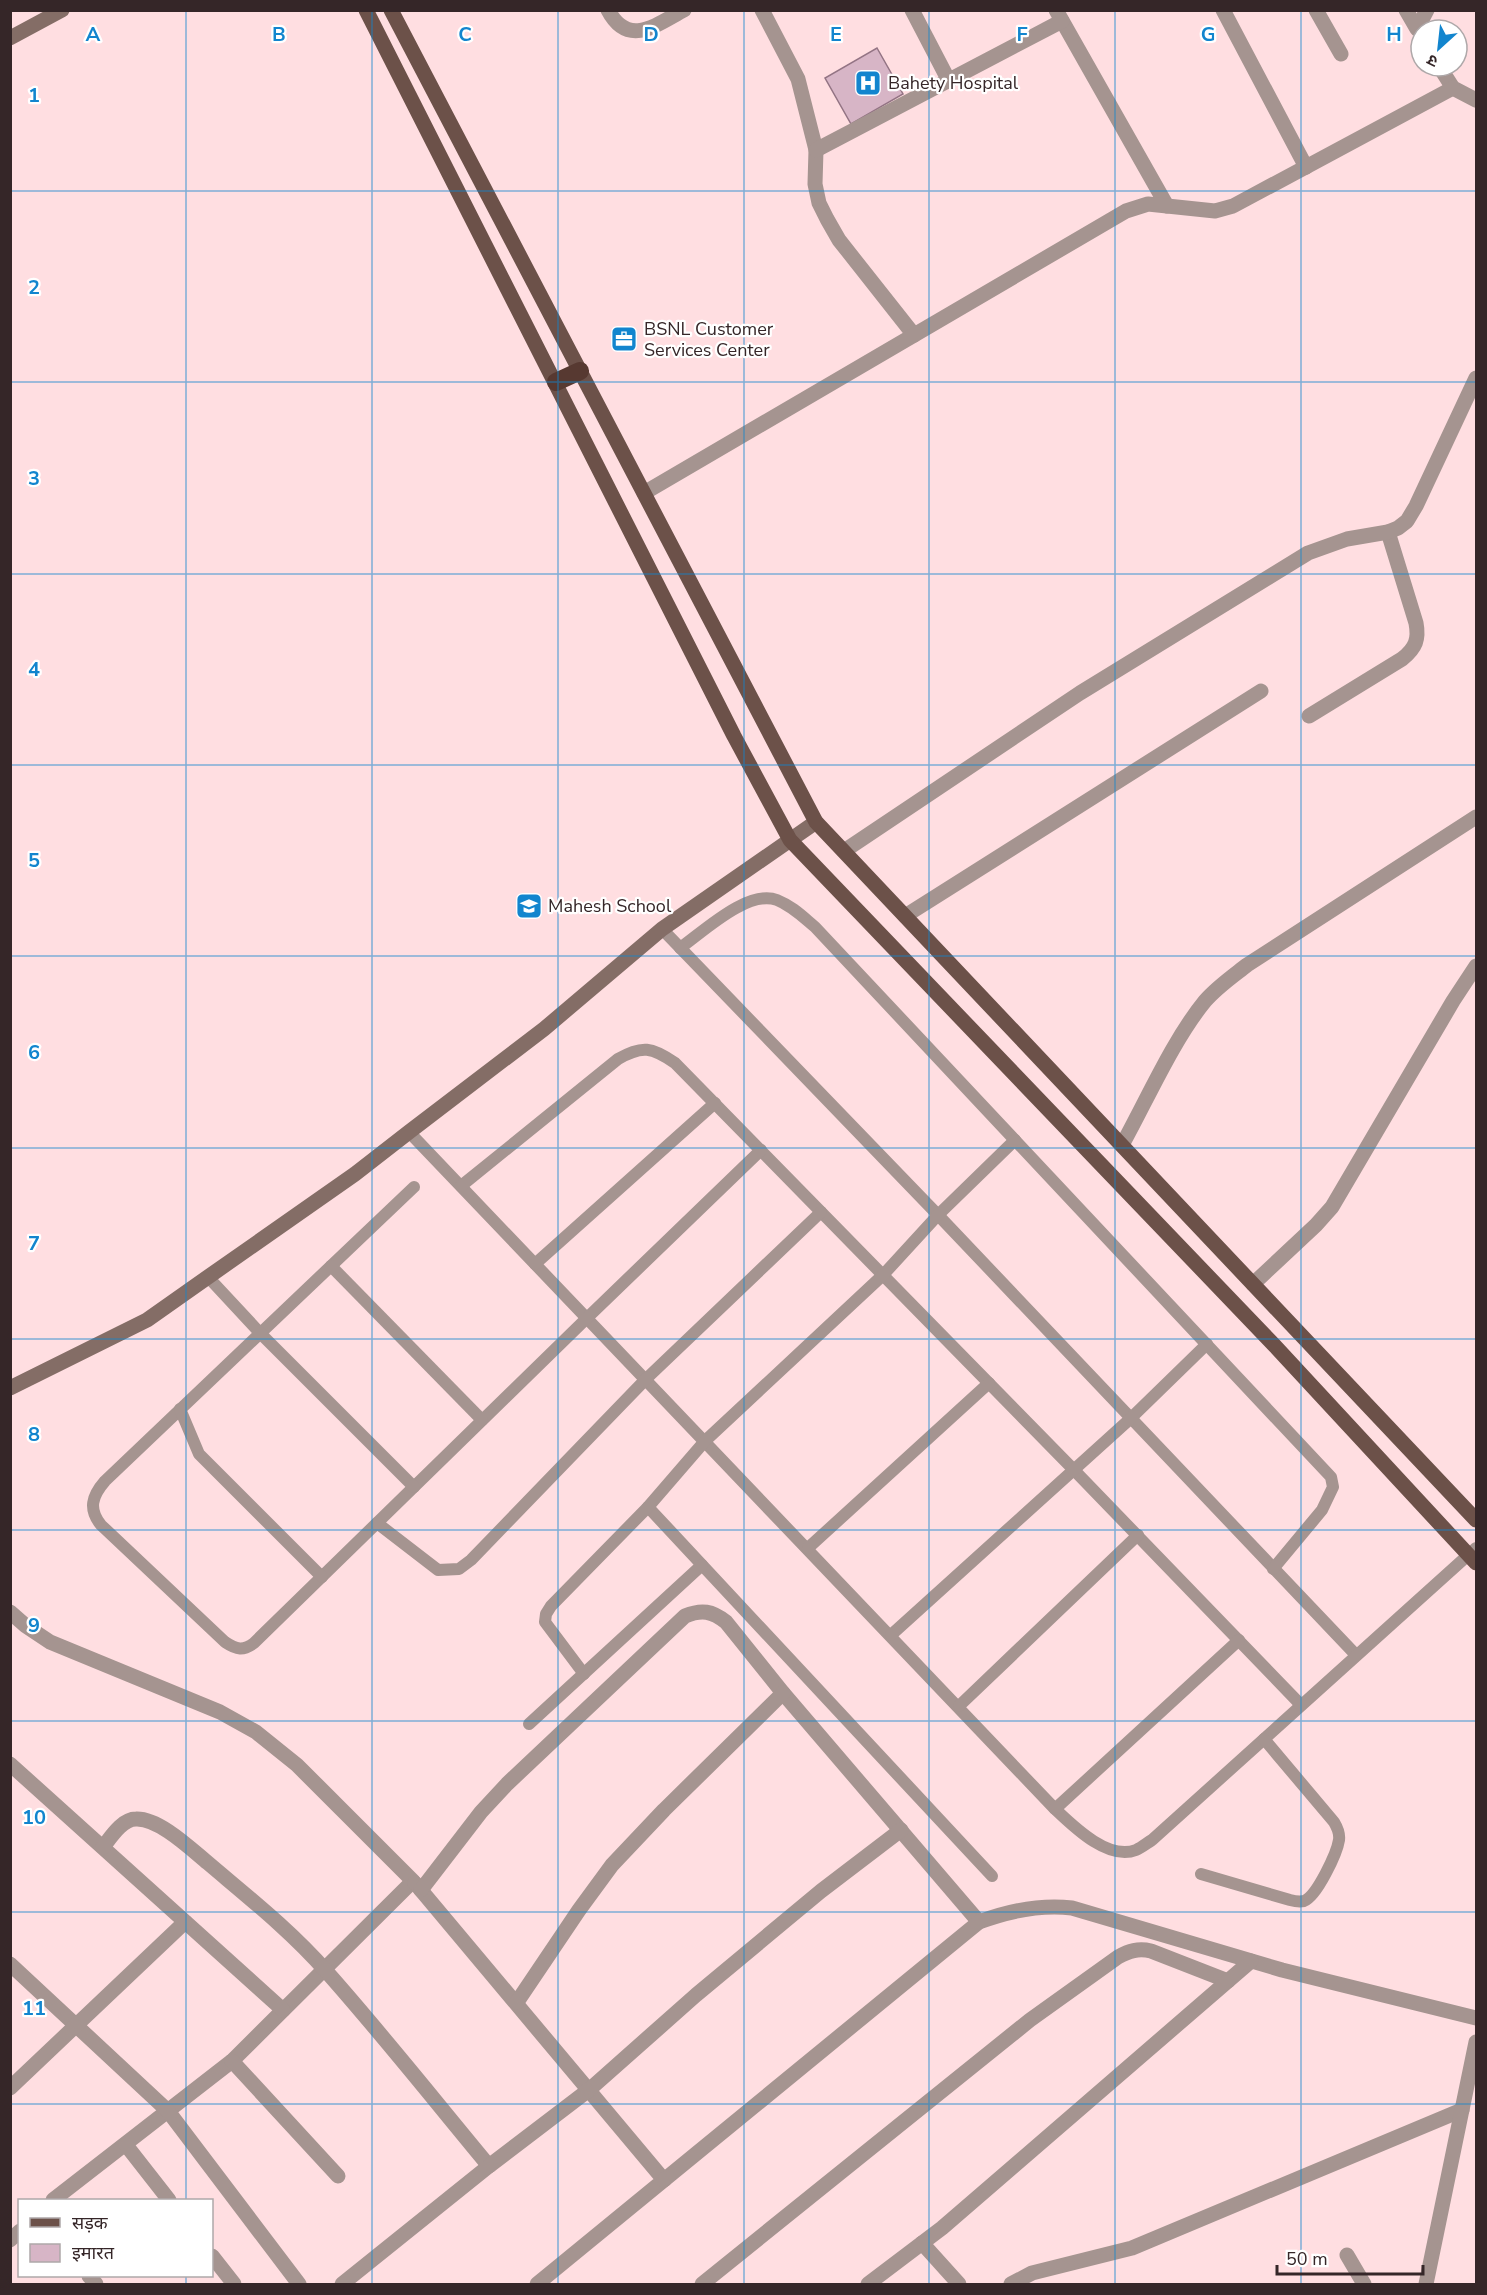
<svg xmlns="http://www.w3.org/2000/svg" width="1487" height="2295" font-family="'Nunito Sans','Noto Sans Devanagari',sans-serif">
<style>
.building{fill:#d7b5c6;stroke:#937484;stroke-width:1.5}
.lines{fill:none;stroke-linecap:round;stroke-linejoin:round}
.lane{stroke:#a59490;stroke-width:12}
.street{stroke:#a59490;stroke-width:15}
.secondary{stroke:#846d66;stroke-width:15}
.primary{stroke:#6c5149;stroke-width:15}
.highway{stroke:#573931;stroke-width:18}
.grid{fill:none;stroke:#1285ce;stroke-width:1.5;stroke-opacity:0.55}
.labels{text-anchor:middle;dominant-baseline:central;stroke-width:4.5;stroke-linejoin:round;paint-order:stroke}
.poi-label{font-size:18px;fill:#352628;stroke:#fff;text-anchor:start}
.grid-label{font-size:20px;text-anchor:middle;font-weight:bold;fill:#1285ce;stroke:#fff;stroke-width:4.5;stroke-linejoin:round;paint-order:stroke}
</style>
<rect width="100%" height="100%" fill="#ffdee1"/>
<polygon class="building" points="877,48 903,94 851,124 825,78"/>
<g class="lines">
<g class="lane">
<polyline points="662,929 938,1215 1356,1655"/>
<path d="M680,948C704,931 748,889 777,900C792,906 803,917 815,927L1331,1477L1333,1487L1322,1510L1273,1569"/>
<path d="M409,1132L1055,1809C1073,1826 1108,1861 1136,1850C1141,1848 1147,1843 1152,1840L1476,1548"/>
<path d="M461,1186L618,1059C642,1045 652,1047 675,1063L1073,1469L1301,1705"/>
<path d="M414,1187L105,1481C92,1496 88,1509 101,1525L225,1642C237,1650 243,1651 254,1643L587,1318L761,1150"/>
<polyline points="535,1264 715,1103"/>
<polyline points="331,1266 482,1420"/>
<polyline points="208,1277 260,1333 414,1487"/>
<polyline points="180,1409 199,1454 322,1577"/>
<polyline points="648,1507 992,1876"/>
<polyline points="377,1523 438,1570 459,1569 471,1560 646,1379 821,1212"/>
<polyline points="808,1548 989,1383"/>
<polyline points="891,1635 1130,1419 1207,1344"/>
<polyline points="584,1674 545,1622 546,1614 551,1606 648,1507 705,1441 883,1275 938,1215 1015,1140"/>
<polyline points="959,1706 1138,1535"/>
<polyline points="529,1724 702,1565"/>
<polyline points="1055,1809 1239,1640"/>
<path d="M1201,1874L1290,1900C1294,1901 1299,1902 1304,1901C1317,1896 1337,1853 1339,1840C1340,1833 1337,1827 1334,1822L1264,1739"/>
</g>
<g class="street">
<path d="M608,10C628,48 656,25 684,10"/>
<polyline points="762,10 798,79 816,150 815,184 819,203 827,219 839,240 914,335"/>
<polyline points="912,10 949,81"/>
<polyline points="1056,10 1167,206"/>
<polyline points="1223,10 1306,167"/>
<polyline points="1316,10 1341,54"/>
<polyline points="1406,10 1417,29 1427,10"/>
<polyline points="1439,66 1453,88 1476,100"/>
<polyline points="816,150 1062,21"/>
<polyline points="644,493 1126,211 1148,204 1215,211 1233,206 1453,88"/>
<path d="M1309,716L1402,659C1416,648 1419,639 1416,623L1388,532"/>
<polyline points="844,851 1080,693 1308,553 1347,539 1388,532 1398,528 1407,521 1416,506 1476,378"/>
<polyline points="905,916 1261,691"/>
<path d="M1122,1145C1147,1100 1173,1040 1205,1001C1217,987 1233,976 1247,965L1476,817"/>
<polyline points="1253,1284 1316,1225 1332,1207 1453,1001 1476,966"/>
<polyline points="10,1612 26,1626 50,1642 220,1712 256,1732 297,1765 413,1881 232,2061 53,2200"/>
<polyline points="10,1764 283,2010"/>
<path d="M103,1847C111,1837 122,1819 136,1819C159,1818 191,1849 208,1863C248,1897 291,1931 326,1971C382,2034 435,2101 489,2166"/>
<polyline points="415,1883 664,2180 537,2284"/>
<path d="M421,1890L481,1812L507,1784L685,1616C702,1609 712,1611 726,1622L783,1693L979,1922"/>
<polyline points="10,1964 168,2111 299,2284"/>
<polyline points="517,2002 579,1910 612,1865 664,1810 783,1693"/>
<polyline points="232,2061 338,2176"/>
<polyline points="10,2088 185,1922"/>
<polyline points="126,2145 169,2200"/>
<path d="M664,2180L979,1922C1009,1911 1040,1904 1072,1908L1282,1970L1476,2018"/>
<polyline points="10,2240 20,2231"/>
<polyline points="922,2243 959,2284"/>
<polyline points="1347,2255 1364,2284"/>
<polyline points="212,2256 234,2284"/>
<polyline points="89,2276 96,2284"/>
<polyline points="342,2284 489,2166 590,2089 696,1995 821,1891 901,1830"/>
<path d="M702,2284L1030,2020L1118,1957C1129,1951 1138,1948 1151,1951L1228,1981"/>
<polyline points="868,2284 942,2228 1251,1961"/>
<polyline points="1011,2284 1032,2273 1132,2248 1462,2110"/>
<polyline points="1426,2284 1476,2042"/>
</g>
<g class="secondary">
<polyline points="10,38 62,10"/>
<polyline points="10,1388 147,1320 208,1277 355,1174 409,1132 544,1029 662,929 816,822"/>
</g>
<g class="primary">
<polyline points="366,10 734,736 790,840 1274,1345 1476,1563"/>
<polyline points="391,10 816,822 1476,1520"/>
</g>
<polyline class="highway" points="556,382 580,371"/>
</g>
<path class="grid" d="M186,10V2200M372,10V2284M558,10V2284M744,10V2284M929,10V2284M1115,10V2284M1301,10V2284M10,191H1476M10,382H1476M10,574H1476M10,765H1476M10,956H1476M10,1148H1476M10,1339H1476M10,1530H1476M10,1721H1476M10,1912H1476M10,2104H1476M186,2276V2284"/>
<defs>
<symbol id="hospital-square" viewBox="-11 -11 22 22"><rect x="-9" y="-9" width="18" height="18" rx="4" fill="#1285ce" stroke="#fff"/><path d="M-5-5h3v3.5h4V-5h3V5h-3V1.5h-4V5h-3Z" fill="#fff"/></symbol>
<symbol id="office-square" viewBox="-11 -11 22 22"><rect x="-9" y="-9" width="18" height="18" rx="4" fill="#1285ce" stroke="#fff"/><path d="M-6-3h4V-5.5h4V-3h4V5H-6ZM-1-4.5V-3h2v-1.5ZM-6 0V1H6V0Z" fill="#fff"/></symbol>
<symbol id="school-square" viewBox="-11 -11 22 22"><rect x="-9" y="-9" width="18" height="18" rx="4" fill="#1285ce" stroke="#fff"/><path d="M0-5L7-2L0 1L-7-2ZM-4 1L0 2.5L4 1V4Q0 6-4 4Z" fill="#fff"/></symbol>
</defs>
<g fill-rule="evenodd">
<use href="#hospital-square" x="853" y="68" width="30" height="30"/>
<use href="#office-square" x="609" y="324" width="30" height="30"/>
<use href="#school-square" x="514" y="891" width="30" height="30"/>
</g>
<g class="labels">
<g class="poi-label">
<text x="888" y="83">Bahety Hospital</text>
<text x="644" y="329">BSNL Customer<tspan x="644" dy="21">Services Center</tspan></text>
<text x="548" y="906">Mahesh School</text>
</g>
</g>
<g class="grid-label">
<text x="93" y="41">A</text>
<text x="279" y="41">B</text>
<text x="465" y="41">C</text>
<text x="651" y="41">D</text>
<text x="836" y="41">E</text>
<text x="1022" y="41">F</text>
<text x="1208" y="41">G</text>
<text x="1394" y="41">H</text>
<text x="34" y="102">1</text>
<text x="34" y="294">2</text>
<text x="34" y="485">3</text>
<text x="34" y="676">4</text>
<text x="34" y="867">5</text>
<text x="34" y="1059">6</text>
<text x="34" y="1250">7</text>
<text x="34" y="1441">8</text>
<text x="34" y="1632">9</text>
<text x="34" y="1824">10</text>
<text x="34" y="2015">11</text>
</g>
<rect width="1487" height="2295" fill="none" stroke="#352628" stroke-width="24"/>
<rect x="18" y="2199" width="195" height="78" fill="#ffffff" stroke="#aea8a9" stroke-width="1.5"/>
<rect x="30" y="2218" width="30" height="9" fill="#6c5149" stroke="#aea8a9" stroke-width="1.5"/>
<text x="72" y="2229" font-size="18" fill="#352628">सड़क</text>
<rect x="30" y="2244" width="30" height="18" fill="#d7b5c6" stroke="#aea8a9" stroke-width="1.5"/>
<text x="72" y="2259" font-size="18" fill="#352628">इमारत</text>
<g transform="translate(1439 48) rotate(207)"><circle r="28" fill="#ffffff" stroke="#aea8a9" stroke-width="1.5"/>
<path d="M0-4.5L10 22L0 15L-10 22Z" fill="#1285ce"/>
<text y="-9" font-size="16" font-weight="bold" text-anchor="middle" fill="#352628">उ</text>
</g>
<path d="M1277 2265v9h146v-9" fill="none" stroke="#352628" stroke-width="3"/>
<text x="1286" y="2265" font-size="18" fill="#352628" stroke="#ffffff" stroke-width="4.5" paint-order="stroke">50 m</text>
</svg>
